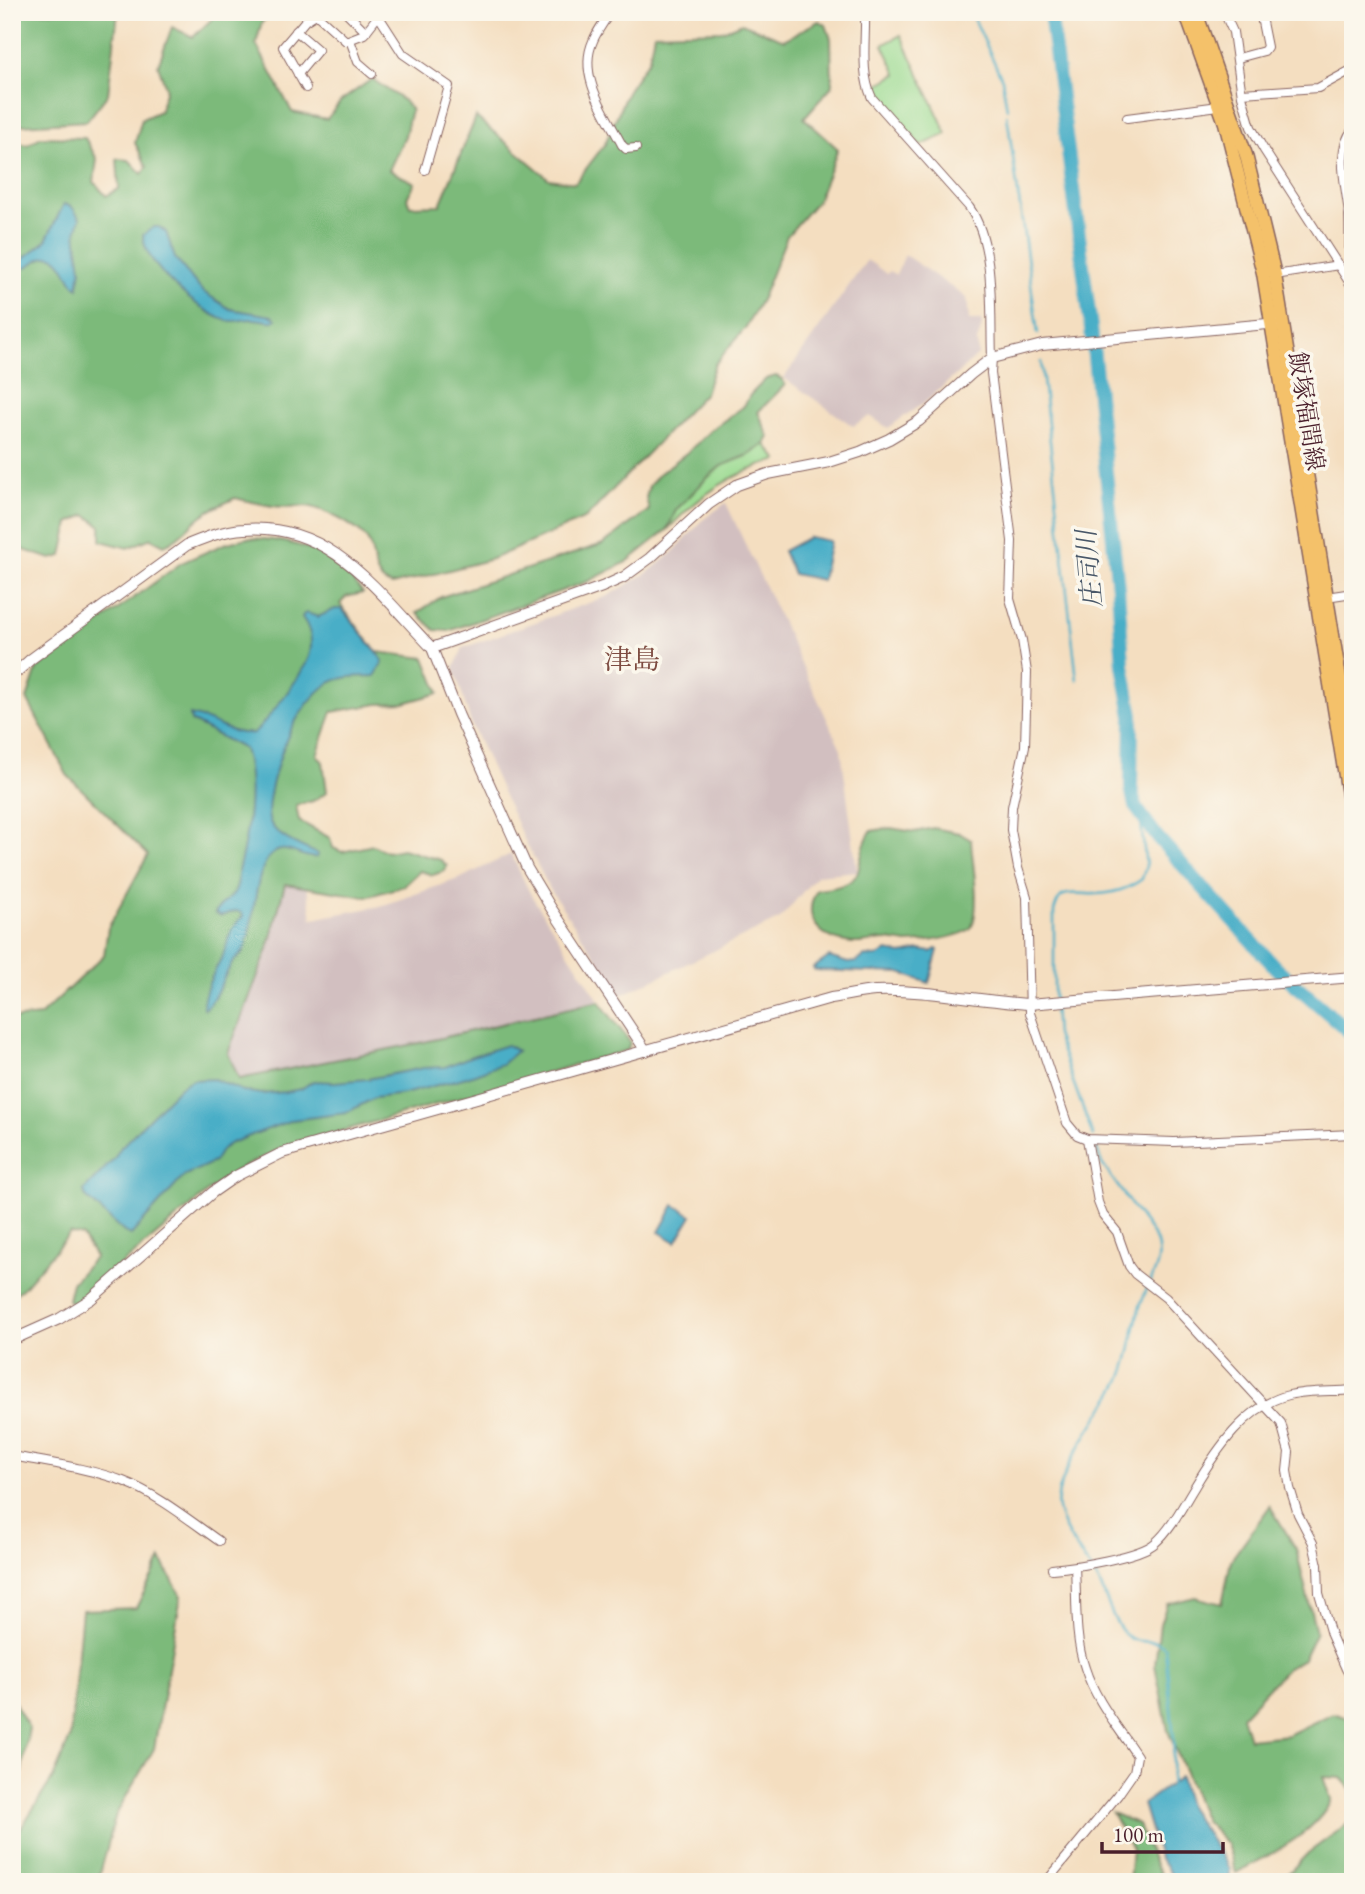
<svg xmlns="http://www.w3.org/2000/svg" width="1365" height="1894" font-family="'EB Garamond','Noto Serif JP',serif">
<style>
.industrial{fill:#d2bfc0}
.green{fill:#9ada90;stroke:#727c5e;stroke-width:2}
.forest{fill:#7bba7a;stroke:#626c52;stroke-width:2}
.water{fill:#48aec7;stroke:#496679;stroke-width:2}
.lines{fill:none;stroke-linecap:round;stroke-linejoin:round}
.stream{stroke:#48aec7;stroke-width:2.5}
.river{stroke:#48aec7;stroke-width:14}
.minor-casing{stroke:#86625f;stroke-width:10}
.tertiary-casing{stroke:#86625f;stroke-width:12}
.primary-casing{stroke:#86625f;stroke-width:15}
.minor{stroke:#fff;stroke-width:8}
.tertiary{stroke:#fff;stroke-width:10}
.primary{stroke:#f4c16a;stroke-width:12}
.labels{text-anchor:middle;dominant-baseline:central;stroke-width:7;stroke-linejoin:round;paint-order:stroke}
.street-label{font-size:24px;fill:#4a1f2b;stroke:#fbf7ec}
.water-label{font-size:26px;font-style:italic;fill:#495869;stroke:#fbf7ec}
.quarter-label{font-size:28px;fill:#7e4c41;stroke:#fbf7ec}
</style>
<rect width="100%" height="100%" fill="#fbf7ec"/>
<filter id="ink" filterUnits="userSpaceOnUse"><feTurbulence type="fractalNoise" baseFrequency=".0143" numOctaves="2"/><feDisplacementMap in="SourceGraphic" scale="14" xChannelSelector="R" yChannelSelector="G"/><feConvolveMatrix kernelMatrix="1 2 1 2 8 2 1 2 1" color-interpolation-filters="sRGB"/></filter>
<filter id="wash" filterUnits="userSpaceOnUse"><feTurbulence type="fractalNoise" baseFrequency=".00686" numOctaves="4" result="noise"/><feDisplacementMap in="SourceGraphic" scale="28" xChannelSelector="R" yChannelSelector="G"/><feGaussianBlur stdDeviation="1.57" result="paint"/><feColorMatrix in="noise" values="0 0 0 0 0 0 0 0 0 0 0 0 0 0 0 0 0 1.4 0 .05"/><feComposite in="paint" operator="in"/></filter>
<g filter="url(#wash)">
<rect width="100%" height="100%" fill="#f4dec0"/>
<g class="industrial">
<polygon points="905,255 967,298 969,320 981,320 982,326 977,341 978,355 929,399 888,428 870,416 853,426 784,378 867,260 887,274 890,271 896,275"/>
<polygon points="726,503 841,749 857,871 817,875 780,919 621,995 550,889 522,835 472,726 454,668 463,648 608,596 647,573 672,553 704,519"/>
<polygon points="511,854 531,895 599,1000 424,1042 239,1080 228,1053 268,949 285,884 307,887 312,919 381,906 461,878"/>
</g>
<g class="green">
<polygon points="901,35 947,134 920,146 877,95 873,87 897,74 883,45"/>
<path d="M765,444L778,460C730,474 702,493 667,530L676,510L706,479L721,466L749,455Z"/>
</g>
<g class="forest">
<path d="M12,12H118L108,94L87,121L20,125L13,129L16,142L27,145L41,137L85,138L97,159L94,182L106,196L119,189L117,159L129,160L142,174L147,167L135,143L142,119L160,111L166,88L158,65L172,27L193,37L213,18L215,12H274L262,22L256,44L292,112L327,119L341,101L372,79L404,101L411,109L405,136L389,170L415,183L407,198L410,206L440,205L476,117L549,179L575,183L605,144L628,90L649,59L654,33L722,31L742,23L784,40L819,21L826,25L831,39L832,86L804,118L838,149L817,201L787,236L762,298L746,327L715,364L705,393L586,518L492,559L392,585C368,579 378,550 364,536C354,525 320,507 306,506C295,506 284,508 273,506C260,504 248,501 235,498C224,504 209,509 200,517C188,527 178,540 164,545L151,538L128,548L101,541V526L86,515L69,523L62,556L51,559L12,546Z"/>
<polygon points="776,376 782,379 785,385 758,412 769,437 765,444 749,455 721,466 706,479 676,510 667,530 627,562 589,581 449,631 435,630 417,613 441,597 603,544 649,510 646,498 649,486 659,474 689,451 711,430 744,406 750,395 766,379"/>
<path d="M246,538C283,539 316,545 345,572C351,578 356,586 363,593L346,597L340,604L377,652L425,658L439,693L404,703L378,704L332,712L317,755L323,762L327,792L313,801L296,805L299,821L330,838L333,848L342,852L373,845L387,852L402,849L441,860L447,866L445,871L433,875L420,871L404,886L366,897L285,884L268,949L228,1053L239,1079L424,1042L599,1001L630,1042L628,1050L282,1148L235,1171L211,1189L74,1305L68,1300L72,1283L95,1257L82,1236L70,1233L22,1289L12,1296V1019L40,1016L104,955L108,928L148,855L67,775L27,699L37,669L181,563L224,544Z"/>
<path d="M890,828L915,832L933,828L959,833L971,840C972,863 981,904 972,926C968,937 919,943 907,943C899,942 892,940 885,940C874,940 863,944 853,943C822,940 800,920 817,890C876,884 849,866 871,831Z"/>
<path d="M1270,1506L1296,1549L1316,1632L1303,1659L1286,1669L1242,1716L1249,1739L1288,1735L1333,1713L1353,1720V1801L1352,1790L1341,1778L1323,1777L1331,1800C1316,1834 1268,1855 1236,1873L1227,1844L1205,1821L1168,1731L1155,1665L1160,1624L1167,1604L1195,1597L1222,1604L1231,1560Z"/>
<polygon points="161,1559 181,1596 154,1749 116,1814 98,1882 12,1882 12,1842 54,1776 70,1738 82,1610 136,1608"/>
<polygon points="12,1698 29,1728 12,1829"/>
<polygon points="1112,1813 1138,1824 1156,1867 1166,1882 1129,1882 1132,1849"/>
<polygon points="1353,1820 1353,1882 1280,1882 1308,1853"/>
</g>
<g class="water">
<path d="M64,204L72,207L80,218L76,233L81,269L78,288C66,280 64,249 42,258C35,261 28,267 21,270L15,265L45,242Z"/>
<path d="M154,227H159L166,232L175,258L202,291L230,309L272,316L276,319L274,321C267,322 260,319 253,319C243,319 234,323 225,320C198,311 144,265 143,235Z"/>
<polygon points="809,537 830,541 822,580 793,574 783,551"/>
<path d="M335,609H342L380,656L383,663L375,676C359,677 342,675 328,684C313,694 299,714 291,729C283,746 262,805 270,822C277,838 303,847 318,854L317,857C302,860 288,844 275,852C252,865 256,928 244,950C242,955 236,958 233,962C223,977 218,996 205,1009L203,1007C204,987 215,972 223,955C231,936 227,933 243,916L241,912L235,911L221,916L215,913C220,903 232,899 236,889C239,882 237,874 239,867C248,834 255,783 244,749L191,721L190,715C213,719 229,736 254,733C268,719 306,671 310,653C313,640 310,628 302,617L304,614L307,613L318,617Z"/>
<polygon points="936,949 938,950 929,983 900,973 814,970 813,968 829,957 848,963 856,962 865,956 876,957 887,951 902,954 920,950 931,952"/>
<polygon points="507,1045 517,1051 502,1064 467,1077 404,1094 374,1098 346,1113 292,1120 231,1143 222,1149 214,1162 185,1175 131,1235 124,1232 85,1196 84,1190 114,1159 121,1147 180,1087 191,1080 214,1079 243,1091 261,1094 286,1092 301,1089 313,1081 335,1082 367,1079 423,1068 445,1067 472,1056"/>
<polygon points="674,1205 692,1215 676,1242 659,1232"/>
<polygon points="1180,1777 1188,1806 1230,1869 1229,1882 1176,1882 1159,1857 1143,1804"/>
</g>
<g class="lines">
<g class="stream">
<polyline points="971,12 1002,79 1007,109"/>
<polyline points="1007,115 1038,334"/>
<polyline points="1041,362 1077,680"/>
<path d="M1054,1000V911C1056,906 1057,899 1062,896C1070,891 1085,895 1095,894C1111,894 1129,889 1142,879L1146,866L1140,815"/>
<polyline points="1054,1006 1056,1035 1093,1136"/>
<path d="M1095,1143L1102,1164L1155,1238C1166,1262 1149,1280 1141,1303C1132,1329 1132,1360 1118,1385C1102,1414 1052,1477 1058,1509C1063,1534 1084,1557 1097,1579C1107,1596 1111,1620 1126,1635C1138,1647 1155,1636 1165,1647L1174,1740L1171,1786"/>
</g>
<polyline class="river" points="1050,12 1091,328 1118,588 1123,665 1132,716 1131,787 1135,806 1158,838 1275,967 1353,1035"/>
</g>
</g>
<g filter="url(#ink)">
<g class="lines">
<defs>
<g id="minor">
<polyline points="346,12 366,32"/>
<polyline points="376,12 403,54 449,86 425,170"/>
<path d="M610,12C605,21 597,31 593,41C577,76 606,114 622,145L626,149L636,148"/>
<path d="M865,12C866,39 860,73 872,98L969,207C996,245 990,311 992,358L991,373L1012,541L1010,599L1022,640L1027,672L1025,746L1012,807L1011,830L1018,868L1027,897L1030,1013L1067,1123L1077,1135L1087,1139L1174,1142L1353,1134"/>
<polyline points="1224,12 1233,32 1242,96 1251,127 1264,150 1353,288"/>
<polyline points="296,31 318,50 298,74"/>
<polyline points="350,40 358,62 372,74"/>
<polyline points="1238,58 1264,51 1267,47 1260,12"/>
<polyline points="306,88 283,47 305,21 316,14 346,41 364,34 378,16"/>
<polyline points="1242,93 1318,88 1353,69"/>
<polyline points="1127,118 1219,106"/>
<polyline points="1275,275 1339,265"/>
<path d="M1349,282C1349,260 1350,237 1349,215C1347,188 1334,152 1353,129"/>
<polyline points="1326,597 1353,593"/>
<polyline points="1087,1139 1098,1202 1103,1215 1117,1232 1129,1266 1135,1274 1166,1298 1281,1423 1289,1452 1287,1471 1290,1488 1298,1514 1313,1543 1318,1565 1319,1593 1331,1635 1346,1669 1353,1680"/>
<path d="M12,1456C49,1463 88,1468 123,1481C157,1494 189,1520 219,1541"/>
<path d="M1052,1569C1074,1567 1140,1557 1155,1543C1172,1528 1183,1505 1195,1486C1216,1451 1246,1405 1289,1395C1309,1390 1332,1392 1353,1390"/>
<path d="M1046,1882L1118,1795L1134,1772L1137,1756C1119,1728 1095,1700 1085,1668C1074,1637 1077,1600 1075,1567"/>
</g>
<g id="tertiary">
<path d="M12,676L31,659L187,545C205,538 224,530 244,529C331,522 378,592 432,648"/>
<polyline points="646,1051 551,908 527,868 458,714 432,648 602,587 624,577 650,558 709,504 737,485 768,474 829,462 860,452 889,439 919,421 971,374 992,358 1042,345 1278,323"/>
<path d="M12,1340L59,1319L91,1299L213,1192L236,1176L282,1153L831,998C846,996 860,992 875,991C926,989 978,1001 1029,1004L1353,977"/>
</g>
<g id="primary">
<polyline points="1185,12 1225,123 1263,273 1353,825"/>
<polyline points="1196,12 1246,155 1275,275 1353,759"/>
</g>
</defs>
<use href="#minor" class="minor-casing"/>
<use href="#tertiary" class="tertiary-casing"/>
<use href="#primary" class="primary-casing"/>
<use href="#minor" class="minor"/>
<use href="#tertiary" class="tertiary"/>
<use href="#primary" class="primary"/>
</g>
</g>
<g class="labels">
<g class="street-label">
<text transform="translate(1307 411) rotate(81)">飯塚福間線</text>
</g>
<g class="water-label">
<text transform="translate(1089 569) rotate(-95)">庄司川</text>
</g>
<g class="quarter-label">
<text x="632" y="659">津島</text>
</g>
</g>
<rect width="1365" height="1894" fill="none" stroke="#fbf7ec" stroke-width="42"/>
<path d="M1102 1842v10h121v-10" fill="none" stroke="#4a1f2b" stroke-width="3.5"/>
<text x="1113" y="1842" font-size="21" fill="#4a1f2b" stroke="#fbf7ec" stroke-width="5" paint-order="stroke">100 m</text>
</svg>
